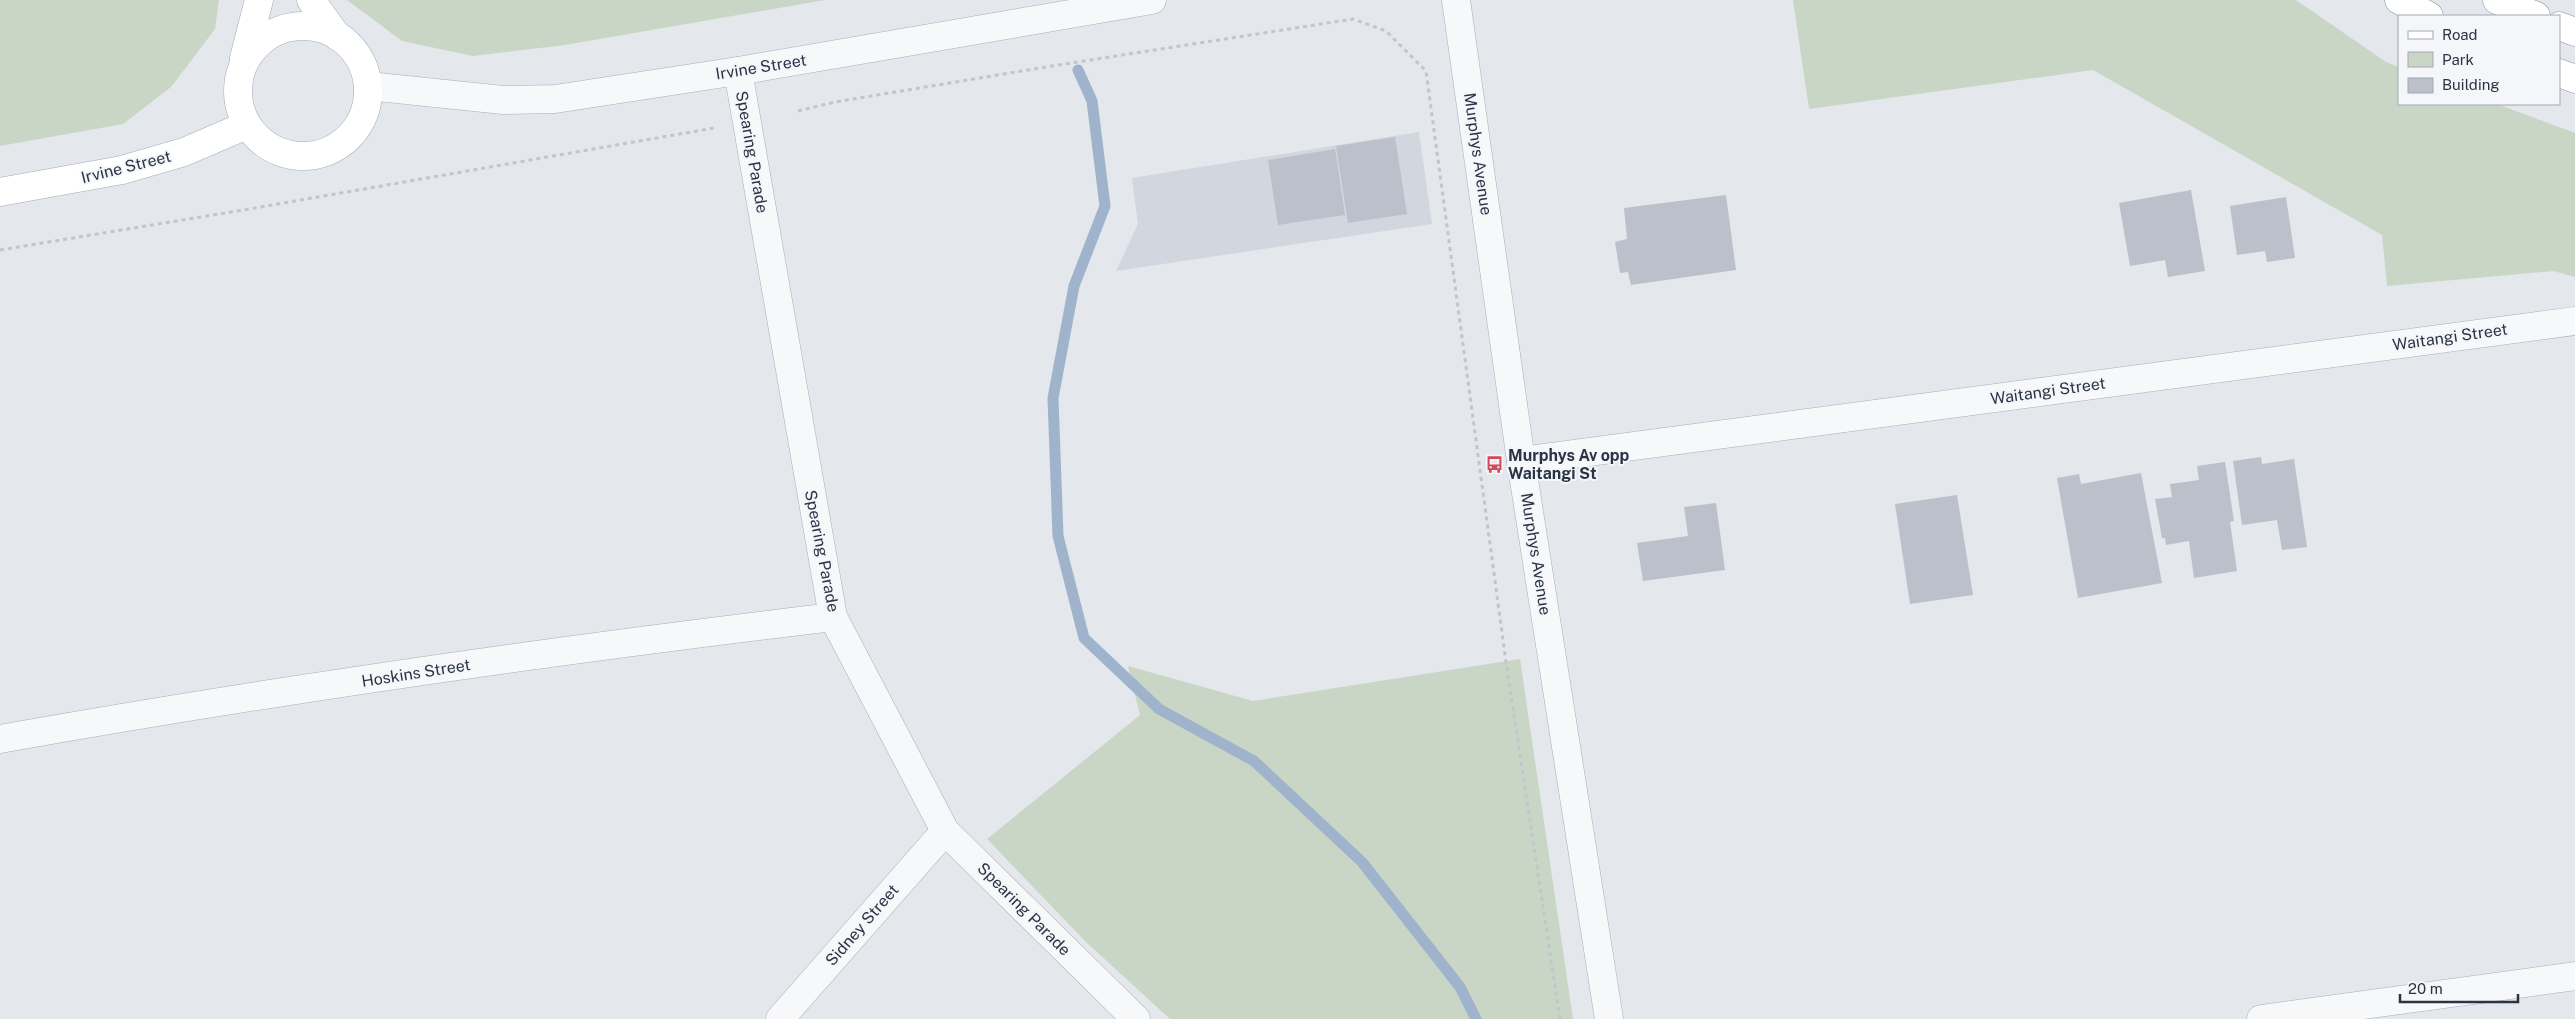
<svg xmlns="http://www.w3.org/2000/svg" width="2575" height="1019" font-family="'Public Sans',sans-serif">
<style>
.built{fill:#d2d6de}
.green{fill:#c9d6c5}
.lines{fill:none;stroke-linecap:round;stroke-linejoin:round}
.stream{stroke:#9fb4cc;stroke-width:11}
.building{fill:#bbc0ca}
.minor-casing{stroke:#a9aeb7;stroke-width:29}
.major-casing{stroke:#a3abb8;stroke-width:29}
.highway-casing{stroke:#8b94a3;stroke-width:29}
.path{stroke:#c2c5cb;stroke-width:3;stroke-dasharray:4 4;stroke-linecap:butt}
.minor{stroke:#f7f8fa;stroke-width:28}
.major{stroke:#fff;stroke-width:28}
.highway{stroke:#fff;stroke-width:28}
.labels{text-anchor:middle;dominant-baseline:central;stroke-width:4;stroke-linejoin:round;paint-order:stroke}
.street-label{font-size:16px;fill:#2b3445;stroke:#f4f6f9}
.poi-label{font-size:16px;font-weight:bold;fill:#2b3445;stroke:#f4f6f9;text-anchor:start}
</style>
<rect width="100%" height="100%" fill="#e4e7ec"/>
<polygon class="built" points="1419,132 1432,224 1116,271 1138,224 1132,178"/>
<g class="green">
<polygon points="0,0 219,0 215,29 171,87 123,124 0,146"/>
<polygon points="347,0 825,0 565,45 473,56 402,41"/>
<polygon points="1793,0 2296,0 2386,62 2399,67 2399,104 2497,104 2575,133 2575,277 2553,271 2387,286 2382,235 2093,70 1809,109"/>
<polygon points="1520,659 1573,1019 1170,1019 1086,942 987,839 1140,715 1128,666 1253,701"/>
</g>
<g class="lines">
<polyline class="stream" points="1078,70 1092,101 1105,206 1074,286 1053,398 1058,536 1084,638 1159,709 1254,761 1362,862 1460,987 1476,1019"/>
</g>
<g class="building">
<polygon points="1395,137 1407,214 1348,223 1336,146"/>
<polygon points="1335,149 1345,215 1278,225 1268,160"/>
<polygon points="2191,190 2205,271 2168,277 2165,260 2130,266 2119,203"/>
<polygon points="1726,195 1736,270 1631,285 1628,272 1620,273 1615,242 1627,239 1624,208"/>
<polygon points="2286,197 2295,258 2267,262 2265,251 2237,255 2230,206"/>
<polygon points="2261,457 2262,464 2294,459 2307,547 2282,550 2277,520 2242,525 2233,461"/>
<polygon points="2225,462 2234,521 2230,522 2237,571 2194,578 2189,541 2166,545 2165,538 2162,538 2155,499 2172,497 2170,484 2199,480 2197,466"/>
<polygon points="2141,473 2162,583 2078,598 2057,478 2079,474 2081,484"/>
<polygon points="1957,495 1973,595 1910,604 1895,504"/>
<polygon points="1716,503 1725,570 1643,581 1637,543 1688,536 1684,507"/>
</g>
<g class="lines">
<defs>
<g id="minor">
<polyline points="1456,0 1521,461 1609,1019"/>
<polyline points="738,71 833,617 945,831 1136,1019"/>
<polyline points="368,86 503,100 555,99 738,71 1152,0"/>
<polyline points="1521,461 2575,321"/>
<path d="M0,739C276,690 555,650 833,617"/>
<polyline points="780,1019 945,831"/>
<polyline points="2261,1019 2575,976"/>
</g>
<g id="major">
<polyline points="311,0 337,36"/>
<circle cx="303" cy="91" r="65"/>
<polyline points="244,58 259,0"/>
<polyline points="0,192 122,170 184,152 247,125"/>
</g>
<g id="highway">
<polyline points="2399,0 2429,16"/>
<polyline points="2497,0 2536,16"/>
<polyline points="2559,26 2575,32"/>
<polyline points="2559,73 2575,79"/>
</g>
</defs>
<use href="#minor" class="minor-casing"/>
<use href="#major" class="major-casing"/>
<use href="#highway" class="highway-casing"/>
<g class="path">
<polyline points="798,111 835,102 1052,66 1353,19 1386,31 1426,71 1506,662 1560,1019"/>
<polyline points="0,250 249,209 714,128"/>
</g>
<use href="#minor" class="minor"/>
<use href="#major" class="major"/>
<use href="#highway" class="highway"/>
</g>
<defs>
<symbol id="bus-bare" viewBox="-9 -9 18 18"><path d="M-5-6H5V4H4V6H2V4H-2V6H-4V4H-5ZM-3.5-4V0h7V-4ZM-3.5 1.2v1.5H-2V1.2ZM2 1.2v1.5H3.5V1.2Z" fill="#d1495b" stroke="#f4f6f9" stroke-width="2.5" paint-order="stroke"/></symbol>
</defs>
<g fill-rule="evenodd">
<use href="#bus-bare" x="1482" y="452" width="25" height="25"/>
</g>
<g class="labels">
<g class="street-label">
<text transform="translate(761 67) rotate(-9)">Irvine Street</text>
<text transform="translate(752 152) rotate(80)">Spearing Parade</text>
<text transform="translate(1478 154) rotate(82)">Murphys Avenue</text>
<text transform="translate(126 167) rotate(-14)">Irvine Street</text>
<text transform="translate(2450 337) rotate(-8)">Waitangi Street</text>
<text transform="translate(2048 391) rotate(-8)">Waitangi Street</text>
<text transform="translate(822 551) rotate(79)">Spearing Parade</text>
<text transform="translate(1536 554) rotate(81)">Murphys Avenue</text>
<text transform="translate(416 673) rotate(-9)">Hoskins Street</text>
<text transform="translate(1024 909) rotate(45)">Spearing Parade</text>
<text transform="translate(862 925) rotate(-49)">Sidney Street</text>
</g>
<g class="poi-label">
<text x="1508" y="455">Murphys Av opp<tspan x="1508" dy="18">Waitangi St</tspan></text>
</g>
</g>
<rect x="2398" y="15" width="162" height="90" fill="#f4f6f9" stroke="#a4a8b1"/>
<rect x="2408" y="31" width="25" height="8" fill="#ffffff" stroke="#a4a8b1"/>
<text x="2442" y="40" font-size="15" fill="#2b3445">Road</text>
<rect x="2408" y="52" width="25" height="15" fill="#c9d6c5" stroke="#a4a8b1"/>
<text x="2442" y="65" font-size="15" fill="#2b3445">Park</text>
<rect x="2408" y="78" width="25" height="15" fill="#bbc0ca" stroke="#a4a8b1"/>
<text x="2442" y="90" font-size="15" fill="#2b3445">Building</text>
<path d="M2400 994v8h118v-8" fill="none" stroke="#2b3445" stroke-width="2.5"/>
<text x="2408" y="994" font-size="15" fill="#2b3445" stroke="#f4f6f9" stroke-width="4" paint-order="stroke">20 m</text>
</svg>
